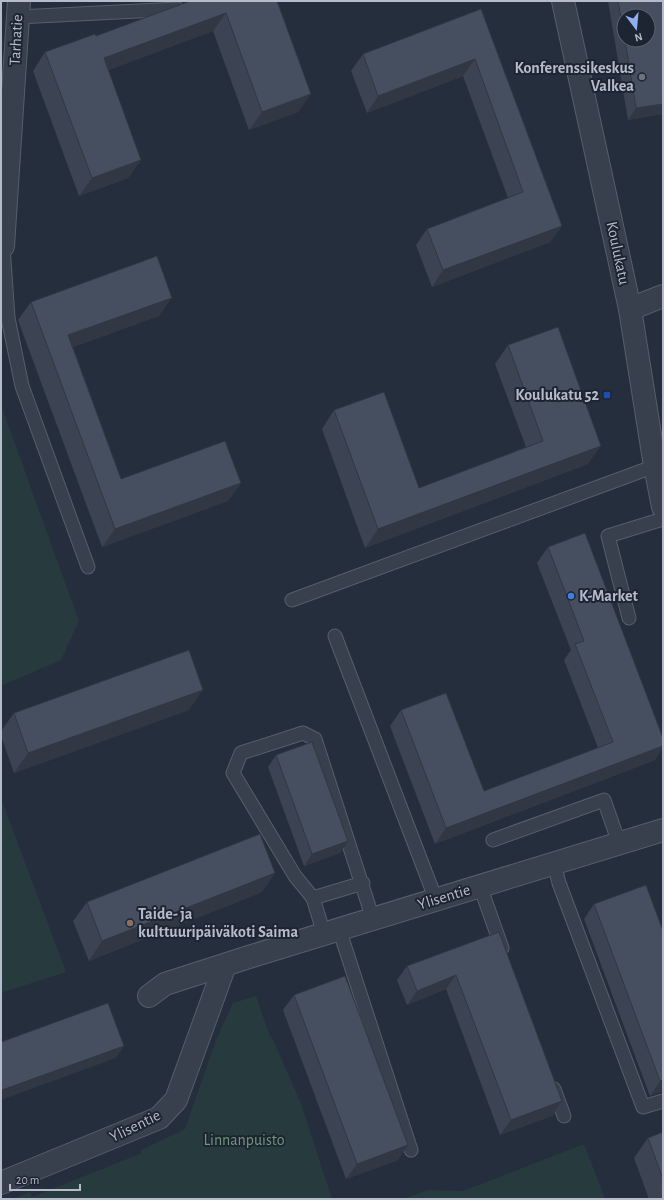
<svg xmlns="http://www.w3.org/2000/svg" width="664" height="1200" font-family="'Alegreya Sans',sans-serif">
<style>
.green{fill:#273a3d}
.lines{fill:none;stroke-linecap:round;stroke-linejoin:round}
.service-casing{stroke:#575e6b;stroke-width:15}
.minor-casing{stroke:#575e6b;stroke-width:24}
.tertiary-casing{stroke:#575e6b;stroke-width:24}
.service{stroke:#39404d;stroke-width:13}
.minor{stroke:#39404d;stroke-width:22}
.tertiary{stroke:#39404d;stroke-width:22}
.wall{fill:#3c4453;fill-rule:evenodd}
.shaded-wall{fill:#313743}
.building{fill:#464f60;stroke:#313743}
.worship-dot{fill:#6b7280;stroke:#1e2532;stroke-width:1.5}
.transit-dot{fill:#1a4fb4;stroke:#1e2532;stroke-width:1.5}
.shop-dot{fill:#3f7fe0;stroke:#1e2532;stroke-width:1.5}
.education-dot{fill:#8d6e63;stroke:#1e2532;stroke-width:1.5}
.labels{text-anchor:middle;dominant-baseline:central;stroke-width:4;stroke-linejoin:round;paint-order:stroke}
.street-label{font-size:16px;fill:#b5bbc8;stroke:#1e2532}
.poi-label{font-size:16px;font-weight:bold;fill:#b5bbc8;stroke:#1e2532;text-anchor:end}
.park-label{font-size:16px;fill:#6d9879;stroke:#1e2532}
</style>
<rect width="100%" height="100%" fill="#252e3c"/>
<g class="green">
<polygon points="1,405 79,621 61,660 1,686"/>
<polygon points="1,798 66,972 1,993"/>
<polygon points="256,996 270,1036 272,1037 302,1106 332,1199 13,1199 30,1192 32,1197 142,1153 141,1150 185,1129 216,1040 233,1003"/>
<polygon points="584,1144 605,1199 403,1199 428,1190 463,1191"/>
</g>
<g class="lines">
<defs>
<g id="service">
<polyline points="18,17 178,9"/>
<polyline points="3,246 8,318 22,386 88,567"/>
<polyline points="292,600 655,466"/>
<polyline points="629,618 608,536 663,519"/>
<polyline points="335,636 436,900"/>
<polyline points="493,840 604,800 619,843"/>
<polyline points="554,863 559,883 643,1107 663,1101"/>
<polyline points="480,886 502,948"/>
<polyline points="313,898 363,883"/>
<polyline points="339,929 411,1150"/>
<polyline points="324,934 313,898 295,876 233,773 241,753 303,733 315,739 373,919"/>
<polyline points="554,1089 564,1116"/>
</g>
<g id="minor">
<polyline points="3,246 19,1"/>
<polyline points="630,309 663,296"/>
<polyline points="149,996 165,984 252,956 663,830"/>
<polyline points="1,1183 159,1118 176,1100 225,965"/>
</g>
<polyline id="tertiary" points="563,1 630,309 655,466 663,507"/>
</defs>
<use href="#service" class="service-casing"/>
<use href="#minor" class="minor-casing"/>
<use href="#tertiary" class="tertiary-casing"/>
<use href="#service" class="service"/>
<use href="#minor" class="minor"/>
<use href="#tertiary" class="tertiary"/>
</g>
<g class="wall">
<polygon points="277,1 311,94 298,112 249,130 213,31 108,70 141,160 128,178 79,196 33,71 45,52 96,36"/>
<path d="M608,1H663V114L628,120ZM624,16L648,40H624Z"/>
<polygon points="481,9 562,226 550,242 432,287 416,245 427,229 508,198 463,76 367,113 351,71 363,54"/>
<polygon points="31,302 159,316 73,347 121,479 241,483 228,501 102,547 18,320"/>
<polygon points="508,345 588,464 365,548 322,429 334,410 419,488 526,447 495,364"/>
<polygon points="548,547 655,760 435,844 390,726 401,710 484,791 598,748 564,660 571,650 537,563"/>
<polygon points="189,710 14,773 1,736 1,731 14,713"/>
<polygon points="276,755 348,841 340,853 304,866 268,767"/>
<polygon points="275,873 262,892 89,961 73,921 87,902"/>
<polygon points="594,904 663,931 663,1091 650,1096 584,919"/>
<polygon points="499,932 562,1101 552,1116 500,1135 446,989 407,1005 397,980 407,966"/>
<polygon points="294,995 398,1160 346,1179 283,1010"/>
<polygon points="663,1132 663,1199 649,1199 634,1158 648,1138"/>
</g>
<g class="shaded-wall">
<polygon points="226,13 213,31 91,77 104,58"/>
<polygon points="475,59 463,76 367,113 378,96"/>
<polygon points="311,94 298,112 249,130 262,112"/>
<polygon points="663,104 663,114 628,120 636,108"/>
<polygon points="141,160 128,178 79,196 92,178"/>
<polygon points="562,226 550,242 432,287 443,270"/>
<polygon points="172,298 159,316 56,353 68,335"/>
<polygon points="601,446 588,464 365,548 378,529"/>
<polygon points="241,483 228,501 102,547 115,529"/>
<polygon points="203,690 189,710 14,773 28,753"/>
<polygon points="663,746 663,748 655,760 435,844 446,828"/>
<polygon points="348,841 340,853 304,866 312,854"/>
<polygon points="275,873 262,892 89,961 102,941"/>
<polygon points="456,975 446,989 407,1005 417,991"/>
<polygon points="124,1046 116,1058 1,1100 1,1092 2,1090"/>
<polygon points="663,1080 663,1091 650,1096 660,1081"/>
<polygon points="562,1101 552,1116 500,1135 511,1120"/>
<polygon points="408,1145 398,1160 346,1179 357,1164"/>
</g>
<g class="building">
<polygon points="190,1 277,1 311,94 262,112 226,13 104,58 141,160 92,178 45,52 95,34 96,36"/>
<polygon points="618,1 663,1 663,104 636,108 625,40 648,40 648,16 624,16 624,35"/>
<polygon points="481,9 562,226 443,270 427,229 523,192 475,59 378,96 363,54"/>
<polygon points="157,256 172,298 68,335 121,479 225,441 241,483 115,529 31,302"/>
<polygon points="558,327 601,446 378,529 334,410 384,392 419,488 543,441 508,345"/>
<polygon points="585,533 663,738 663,746 446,828 401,710 446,693 484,791 613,742 575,644 584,641 548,547"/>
<polygon points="189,650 203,690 28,753 14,713"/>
<polygon points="312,742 348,841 312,854 276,755"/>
<polygon points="260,834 275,873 102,941 87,902"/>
<polygon points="646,885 663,931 663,1080 660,1081 594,904"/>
<polygon points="499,932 562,1101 511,1120 456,975 417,991 407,966"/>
<polygon points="345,976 408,1145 357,1164 294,995"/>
<polygon points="108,1003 124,1046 2,1090 1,1087 1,1042"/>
<polygon points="663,1132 663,1179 648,1138"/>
</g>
<circle class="worship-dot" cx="642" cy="77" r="4"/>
<rect class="transit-dot" x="603" y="391" width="8" height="8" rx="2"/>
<circle class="shop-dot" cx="571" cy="596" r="4"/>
<circle class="education-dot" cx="130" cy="923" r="4"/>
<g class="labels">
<g class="street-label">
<text transform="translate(16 40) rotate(-87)">Tarhatie</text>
<text transform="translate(618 253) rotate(78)">Koulukatu</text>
<text transform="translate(444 897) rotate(-17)">Ylisentie</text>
<text transform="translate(135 1126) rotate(-26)">Ylisentie</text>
</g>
<g class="poi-label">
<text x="634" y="68">Konferenssikeskus<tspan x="634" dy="18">Valkea</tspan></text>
<text x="599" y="395">Koulukatu 52</text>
<text x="579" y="596" text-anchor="start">K-Market</text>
<text x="138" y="914" text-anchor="start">Taide- ja<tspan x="138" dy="18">kulttuuripäiväkoti Saima</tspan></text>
</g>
<g class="park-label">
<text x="244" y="1140">Linnanpuisto</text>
</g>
</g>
<rect width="664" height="1200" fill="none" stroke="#b5bbc8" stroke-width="4"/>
<g transform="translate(636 28) rotate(164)"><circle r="19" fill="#1e2532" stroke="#5a616e"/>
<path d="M0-3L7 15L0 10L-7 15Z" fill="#8faff3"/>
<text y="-6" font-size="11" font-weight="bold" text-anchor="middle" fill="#b5bbc8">N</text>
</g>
<path d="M10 1184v6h70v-6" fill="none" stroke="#b5bbc8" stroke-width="2"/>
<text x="16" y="1184" font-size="12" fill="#b5bbc8" stroke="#1e2532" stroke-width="3" paint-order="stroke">20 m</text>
</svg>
